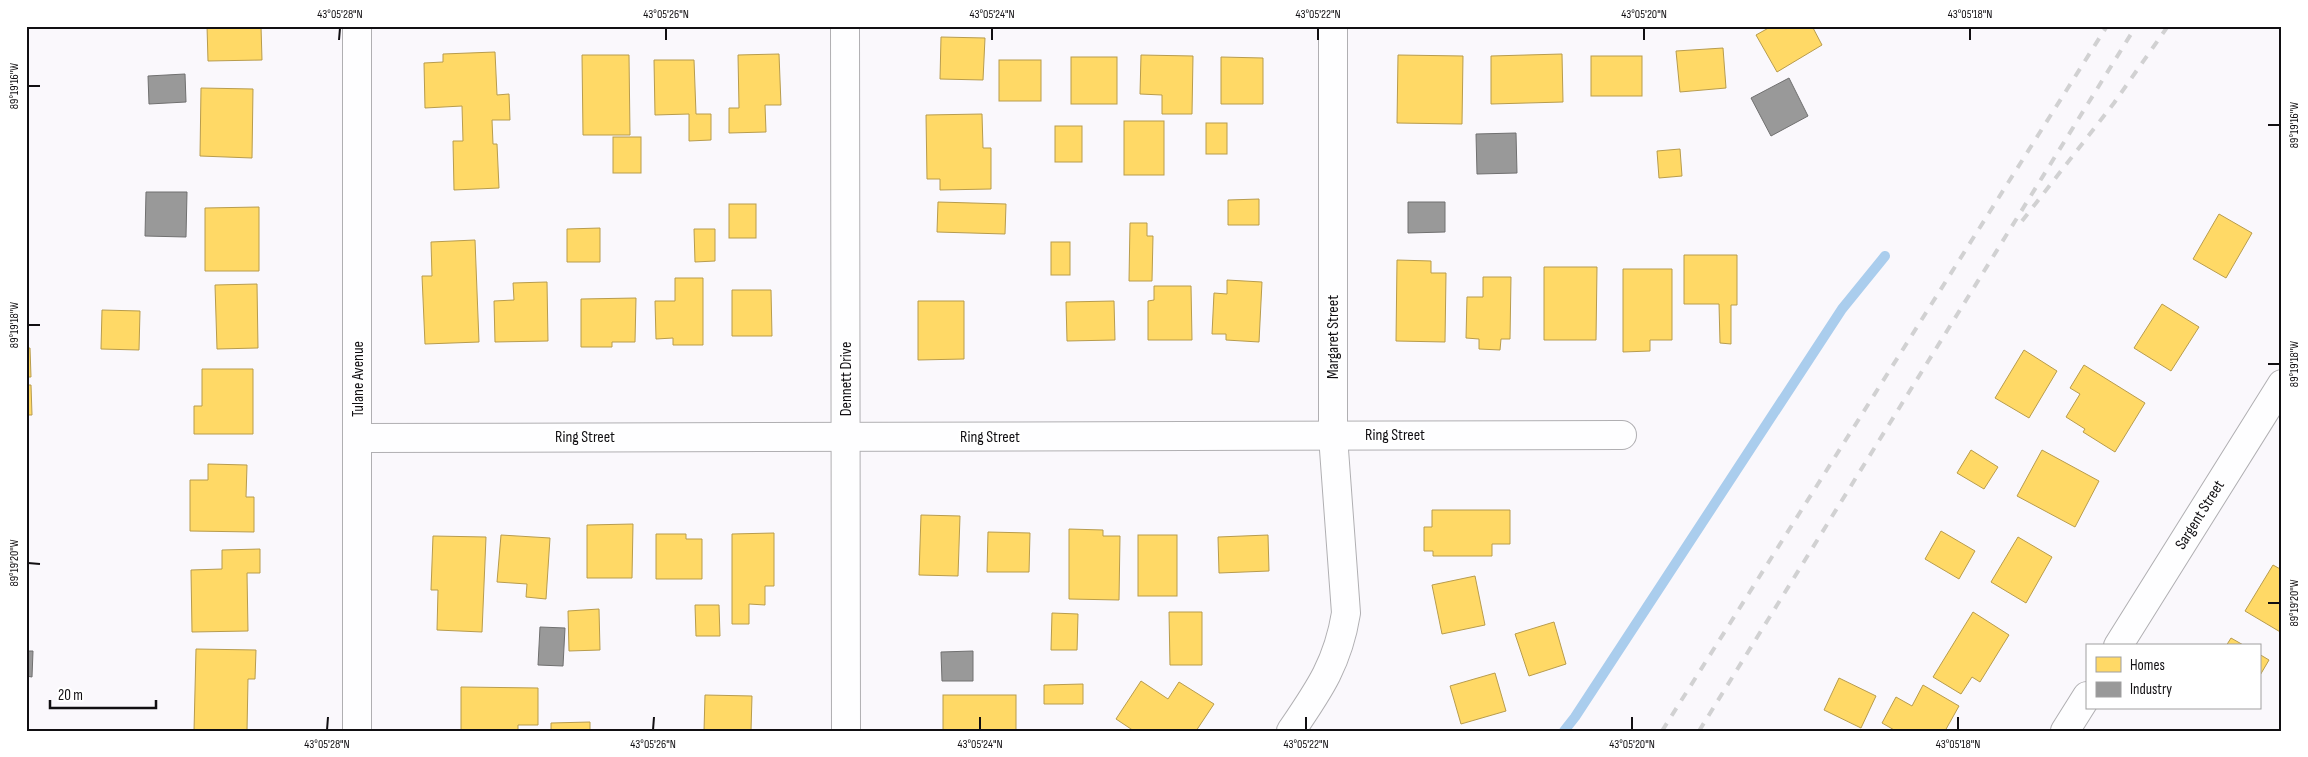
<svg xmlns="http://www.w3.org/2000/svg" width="2308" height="757" font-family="'Sofia Sans Condensed',sans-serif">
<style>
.homes{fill:#ffd966;stroke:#b89c4d}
.industry{fill:#999;stroke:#707070}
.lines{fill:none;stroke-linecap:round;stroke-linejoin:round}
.stream{stroke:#aacded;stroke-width:10}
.minor-casing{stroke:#b0afb2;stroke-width:30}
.minor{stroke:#fefeff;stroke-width:28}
.rail{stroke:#d1d1d2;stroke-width:4;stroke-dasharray:9 9;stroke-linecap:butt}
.ticks{fill:none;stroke:#110f12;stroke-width:2}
.labels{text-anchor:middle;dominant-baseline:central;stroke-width:5;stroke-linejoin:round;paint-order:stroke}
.street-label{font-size:16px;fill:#110f12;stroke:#fff}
.neatline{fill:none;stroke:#110f12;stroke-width:2}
.ticks-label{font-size:12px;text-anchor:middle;fill:#110f12}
</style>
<rect width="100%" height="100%" fill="#faf8fc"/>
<g class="homes">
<polygon points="207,26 261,26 262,60 208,61"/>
<polygon points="1772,26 1812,26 1822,45 1777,72 1756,35"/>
<polygon points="941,37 985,38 983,80 940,79"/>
<polygon points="1723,48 1726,88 1680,92 1676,51"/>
<polygon points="495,52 497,95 509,94 510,120 492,120 493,144 497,144 499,188 454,190 453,141 463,141 462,106 425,108 424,63 443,62 443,54"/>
<polygon points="779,54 781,105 765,105 766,132 729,133 729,108 739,108 738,55"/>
<polygon points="1562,54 1563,102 1491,104 1491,56"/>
<polygon points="582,55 629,55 630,135 583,135"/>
<polygon points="1141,55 1193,56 1192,114 1162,114 1162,95 1140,94"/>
<polygon points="1398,55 1463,56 1462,124 1397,123"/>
<rect x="1591" y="56" width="51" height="40"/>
<rect x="1071" y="57" width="46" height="47"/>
<polygon points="1221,57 1263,58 1263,104 1221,104"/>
<polygon points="654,60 694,60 696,114 711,114 711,140 689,141 689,114 655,115"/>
<rect x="999" y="60" width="42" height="41"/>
<polygon points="201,88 253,89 252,158 200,156"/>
<polygon points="982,114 983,148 991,148 991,189 940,190 940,179 927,179 926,115"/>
<polygon points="26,119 28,119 27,177 26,177"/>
<rect x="1124" y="121" width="40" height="54"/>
<rect x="1206" y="123" width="21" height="31"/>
<rect x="1055" y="126" width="27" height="36"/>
<rect x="613" y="137" width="28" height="36"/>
<polygon points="1680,149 1682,176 1659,178 1657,151"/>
<polygon points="1259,199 1259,225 1228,225 1228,200"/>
<polygon points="938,202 1006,204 1005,234 937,232"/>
<rect x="729" y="204" width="27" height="34"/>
<polygon points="259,207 259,271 205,271 205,208"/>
<polygon points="2219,214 2252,233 2226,278 2193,259"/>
<polygon points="1130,223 1147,223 1147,236 1153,236 1152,281 1129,281"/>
<polygon points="600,228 600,262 567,262 567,229"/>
<polygon points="694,229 715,229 715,261 695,262"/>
<polygon points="475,240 479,342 425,344 422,276 432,276 431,242"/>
<rect x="1051" y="242" width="19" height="33"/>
<polygon points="1684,255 1737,255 1737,305 1731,305 1731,344 1720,343 1719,304 1684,304"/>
<polygon points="1397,260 1431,261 1431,273 1446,273 1445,342 1396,341"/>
<polygon points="1544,267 1597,267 1596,340 1544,340"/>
<polygon points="1623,269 1672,269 1672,340 1650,340 1650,351 1623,352"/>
<polygon points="1483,277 1511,277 1510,339 1501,339 1500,350 1479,349 1479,339 1466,338 1467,297 1483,297"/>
<polygon points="675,278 703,278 703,345 673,345 673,338 656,339 655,301 675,301"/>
<polygon points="1227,280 1262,282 1259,342 1226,340 1226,334 1212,334 1214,293 1227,294"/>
<polygon points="547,282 548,341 495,342 494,301 514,300 513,283"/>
<polygon points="257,284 258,348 217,349 215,285"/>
<polygon points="1154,286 1191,286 1192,340 1148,340 1148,301 1154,300"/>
<polygon points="732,290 771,290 772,336 732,336"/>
<polygon points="636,298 635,342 612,342 612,347 581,347 581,299"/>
<polygon points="918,301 964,301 964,359 918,360"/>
<polygon points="1114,301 1115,340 1067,341 1066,302"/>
<polygon points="2162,304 2199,327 2171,371 2134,348"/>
<polygon points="102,310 140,311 139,350 101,349"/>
<polygon points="26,348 30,348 31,377 26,377"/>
<polygon points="2024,350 2057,371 2029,418 1995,398"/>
<polygon points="2084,365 2145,403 2115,452 2083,432 2085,429 2066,417 2080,394 2070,388"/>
<polygon points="202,369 253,369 253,434 194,434 194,406 202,406"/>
<polygon points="26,385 31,385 32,415 26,415"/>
<polygon points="1971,450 1998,467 1984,489 1957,473"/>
<polygon points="2042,450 2099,481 2075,527 2017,496"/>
<polygon points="208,464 247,465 246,497 254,497 254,532 190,531 190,480 208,480"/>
<polygon points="1432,510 1510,510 1510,544 1492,544 1492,556 1433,556 1433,551 1424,551 1424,527 1432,527"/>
<polygon points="921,515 960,516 958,576 919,575"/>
<polygon points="633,524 632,578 587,578 587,525"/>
<polygon points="1069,529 1103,530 1103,536 1120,536 1119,600 1069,599"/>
<polygon points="1941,531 1975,551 1959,579 1925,559"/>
<polygon points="988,532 1030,533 1029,572 987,572"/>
<polygon points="774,533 774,586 765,586 765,605 749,604 749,624 732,624 732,534"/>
<polygon points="656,534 686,534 686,539 702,539 702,579 656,579"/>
<polygon points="501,535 550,538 546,599 526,597 527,584 497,582"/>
<rect x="1138" y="535" width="39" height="61"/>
<polygon points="1268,535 1269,571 1219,573 1218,537"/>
<polygon points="433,536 486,537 482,632 437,630 438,590 431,590"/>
<polygon points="2018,537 2052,557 2026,603 1991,582"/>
<polygon points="260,549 260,573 247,573 248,631 192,632 191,570 222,569 222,550"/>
<polygon points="2273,565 2282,570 2282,633 2245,611"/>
<polygon points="1475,576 1485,625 1442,634 1432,585"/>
<polygon points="695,605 719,605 720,636 696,636"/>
<polygon points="599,609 600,650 569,651 568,611"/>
<polygon points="1169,612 1202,612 1202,665 1170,665"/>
<polygon points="1973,612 2009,635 1980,682 1972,677 1961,694 1933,677"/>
<polygon points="1052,613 1078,614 1077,650 1051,650"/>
<polygon points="1554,622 1566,664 1529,676 1515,634"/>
<polygon points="2231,638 2245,646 2226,646"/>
<polygon points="196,649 256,650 255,679 248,679 247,731 194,731"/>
<polygon points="2259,654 2269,660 2259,677"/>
<polygon points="1495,673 1506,711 1461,724 1450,686"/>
<polygon points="1839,678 1876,696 1861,728 1824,710"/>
<polygon points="1141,681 1168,699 1179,682 1214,704 1196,731 1134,731 1116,719"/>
<polygon points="1083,684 1083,704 1044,704 1044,685"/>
<polygon points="1923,685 1959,706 1945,731 1896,731 1882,723 1896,697 1912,706"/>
<polygon points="461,687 538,688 538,725 518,725 518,731 461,731"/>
<polygon points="705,695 752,696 751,731 704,731"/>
<rect x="943" y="695" width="73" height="36"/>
<polygon points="590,722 590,731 551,731 551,723"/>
</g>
<g class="industry">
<polygon points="185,74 186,102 149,104 148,76"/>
<polygon points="1789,78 1808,116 1771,136 1751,98"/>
<polygon points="1516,133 1517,173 1477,174 1476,134"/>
<polygon points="146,192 187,192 186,237 145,236"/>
<polygon points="1408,202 1445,202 1445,232 1408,233"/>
<polygon points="540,627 565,628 563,666 538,665"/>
<polygon points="26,651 33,651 32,677 26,676"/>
<polygon points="973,651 973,681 942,681 941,652"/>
</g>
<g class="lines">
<polyline class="stream" points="1564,731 1575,717 1842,309 1885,256"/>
<defs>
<g id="minor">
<polyline points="845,26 846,731"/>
<polyline points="358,438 1622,435"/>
<polyline points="2118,646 2282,384"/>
<polyline points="357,731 357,26"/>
<path d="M1291,731C1319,690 1338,663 1346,613L1333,436V26"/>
<polyline points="2065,731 2087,696"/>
</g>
</defs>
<use href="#minor" class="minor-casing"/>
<use href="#minor" class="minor"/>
<g class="rail">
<polyline points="2022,221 2114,103 2168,26"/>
<polyline points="1662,731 2107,26"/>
<polyline points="1699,731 2136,26"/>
</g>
</g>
<path class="ticks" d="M339,40L340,28M666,40V28M992,40V28M1318,40V28M1644,40V28M1970,40V28M28,86H40M2268,125H2280M28,325H40M2268,364H2280M28,563L40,564M2268,603H2280M327,730L328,717M653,730L654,717M980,730V717M1306,730V717M1632,730V717M1958,730V717"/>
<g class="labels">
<g class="street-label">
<text transform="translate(1333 337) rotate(-90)">Margaret Street</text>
<text transform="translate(358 379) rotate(-90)">Tulane Avenue</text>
<text transform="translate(846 379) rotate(-90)">Dennett Drive</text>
<text x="1395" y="435">Ring Street</text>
<text x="585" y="437">Ring Street</text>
<text x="990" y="437">Ring Street</text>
<text transform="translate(2200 515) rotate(-58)">Sargent Street</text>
</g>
</g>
<rect width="2308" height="757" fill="none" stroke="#ffffff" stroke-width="55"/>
<rect x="2086" y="644" width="175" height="65" fill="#ffffff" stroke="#a09fa0"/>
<rect x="2096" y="657" width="25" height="15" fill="#ffd966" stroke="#a09fa0"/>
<text x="2130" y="670" font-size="15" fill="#110f12">Homes</text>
<rect x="2096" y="682" width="25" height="15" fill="#999999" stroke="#a09fa0"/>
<text x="2130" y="694" font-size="15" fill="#110f12">Industry</text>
<path d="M50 700v8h106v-8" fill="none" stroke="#110f12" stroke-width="2.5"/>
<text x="58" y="700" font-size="15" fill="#110f12" stroke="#ffffff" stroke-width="4" paint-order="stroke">20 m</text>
<rect x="28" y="28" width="2252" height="702" class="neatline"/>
<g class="ticks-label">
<text x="340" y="18">43°05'28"N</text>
<text x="666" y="18">43°05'26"N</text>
<text x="992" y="18">43°05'24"N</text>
<text x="1318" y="18">43°05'22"N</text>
<text x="1644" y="18">43°05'20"N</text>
<text x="1970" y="18">43°05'18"N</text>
<text transform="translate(14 86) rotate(-90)" y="4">89°19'16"W</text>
<text transform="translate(2294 125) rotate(-90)" y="4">89°19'16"W</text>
<text transform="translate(14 325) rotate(-90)" y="4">89°19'18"W</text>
<text transform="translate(2294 364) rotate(-90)" y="4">89°19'18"W</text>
<text transform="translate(14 563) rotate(-90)" y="4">89°19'20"W</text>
<text transform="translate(2294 603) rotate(-90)" y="4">89°19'20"W</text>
<text x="327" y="748">43°05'28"N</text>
<text x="653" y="748">43°05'26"N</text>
<text x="980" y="748">43°05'24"N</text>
<text x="1306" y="748">43°05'22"N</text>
<text x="1632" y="748">43°05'20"N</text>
<text x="1958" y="748">43°05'18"N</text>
</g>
</svg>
